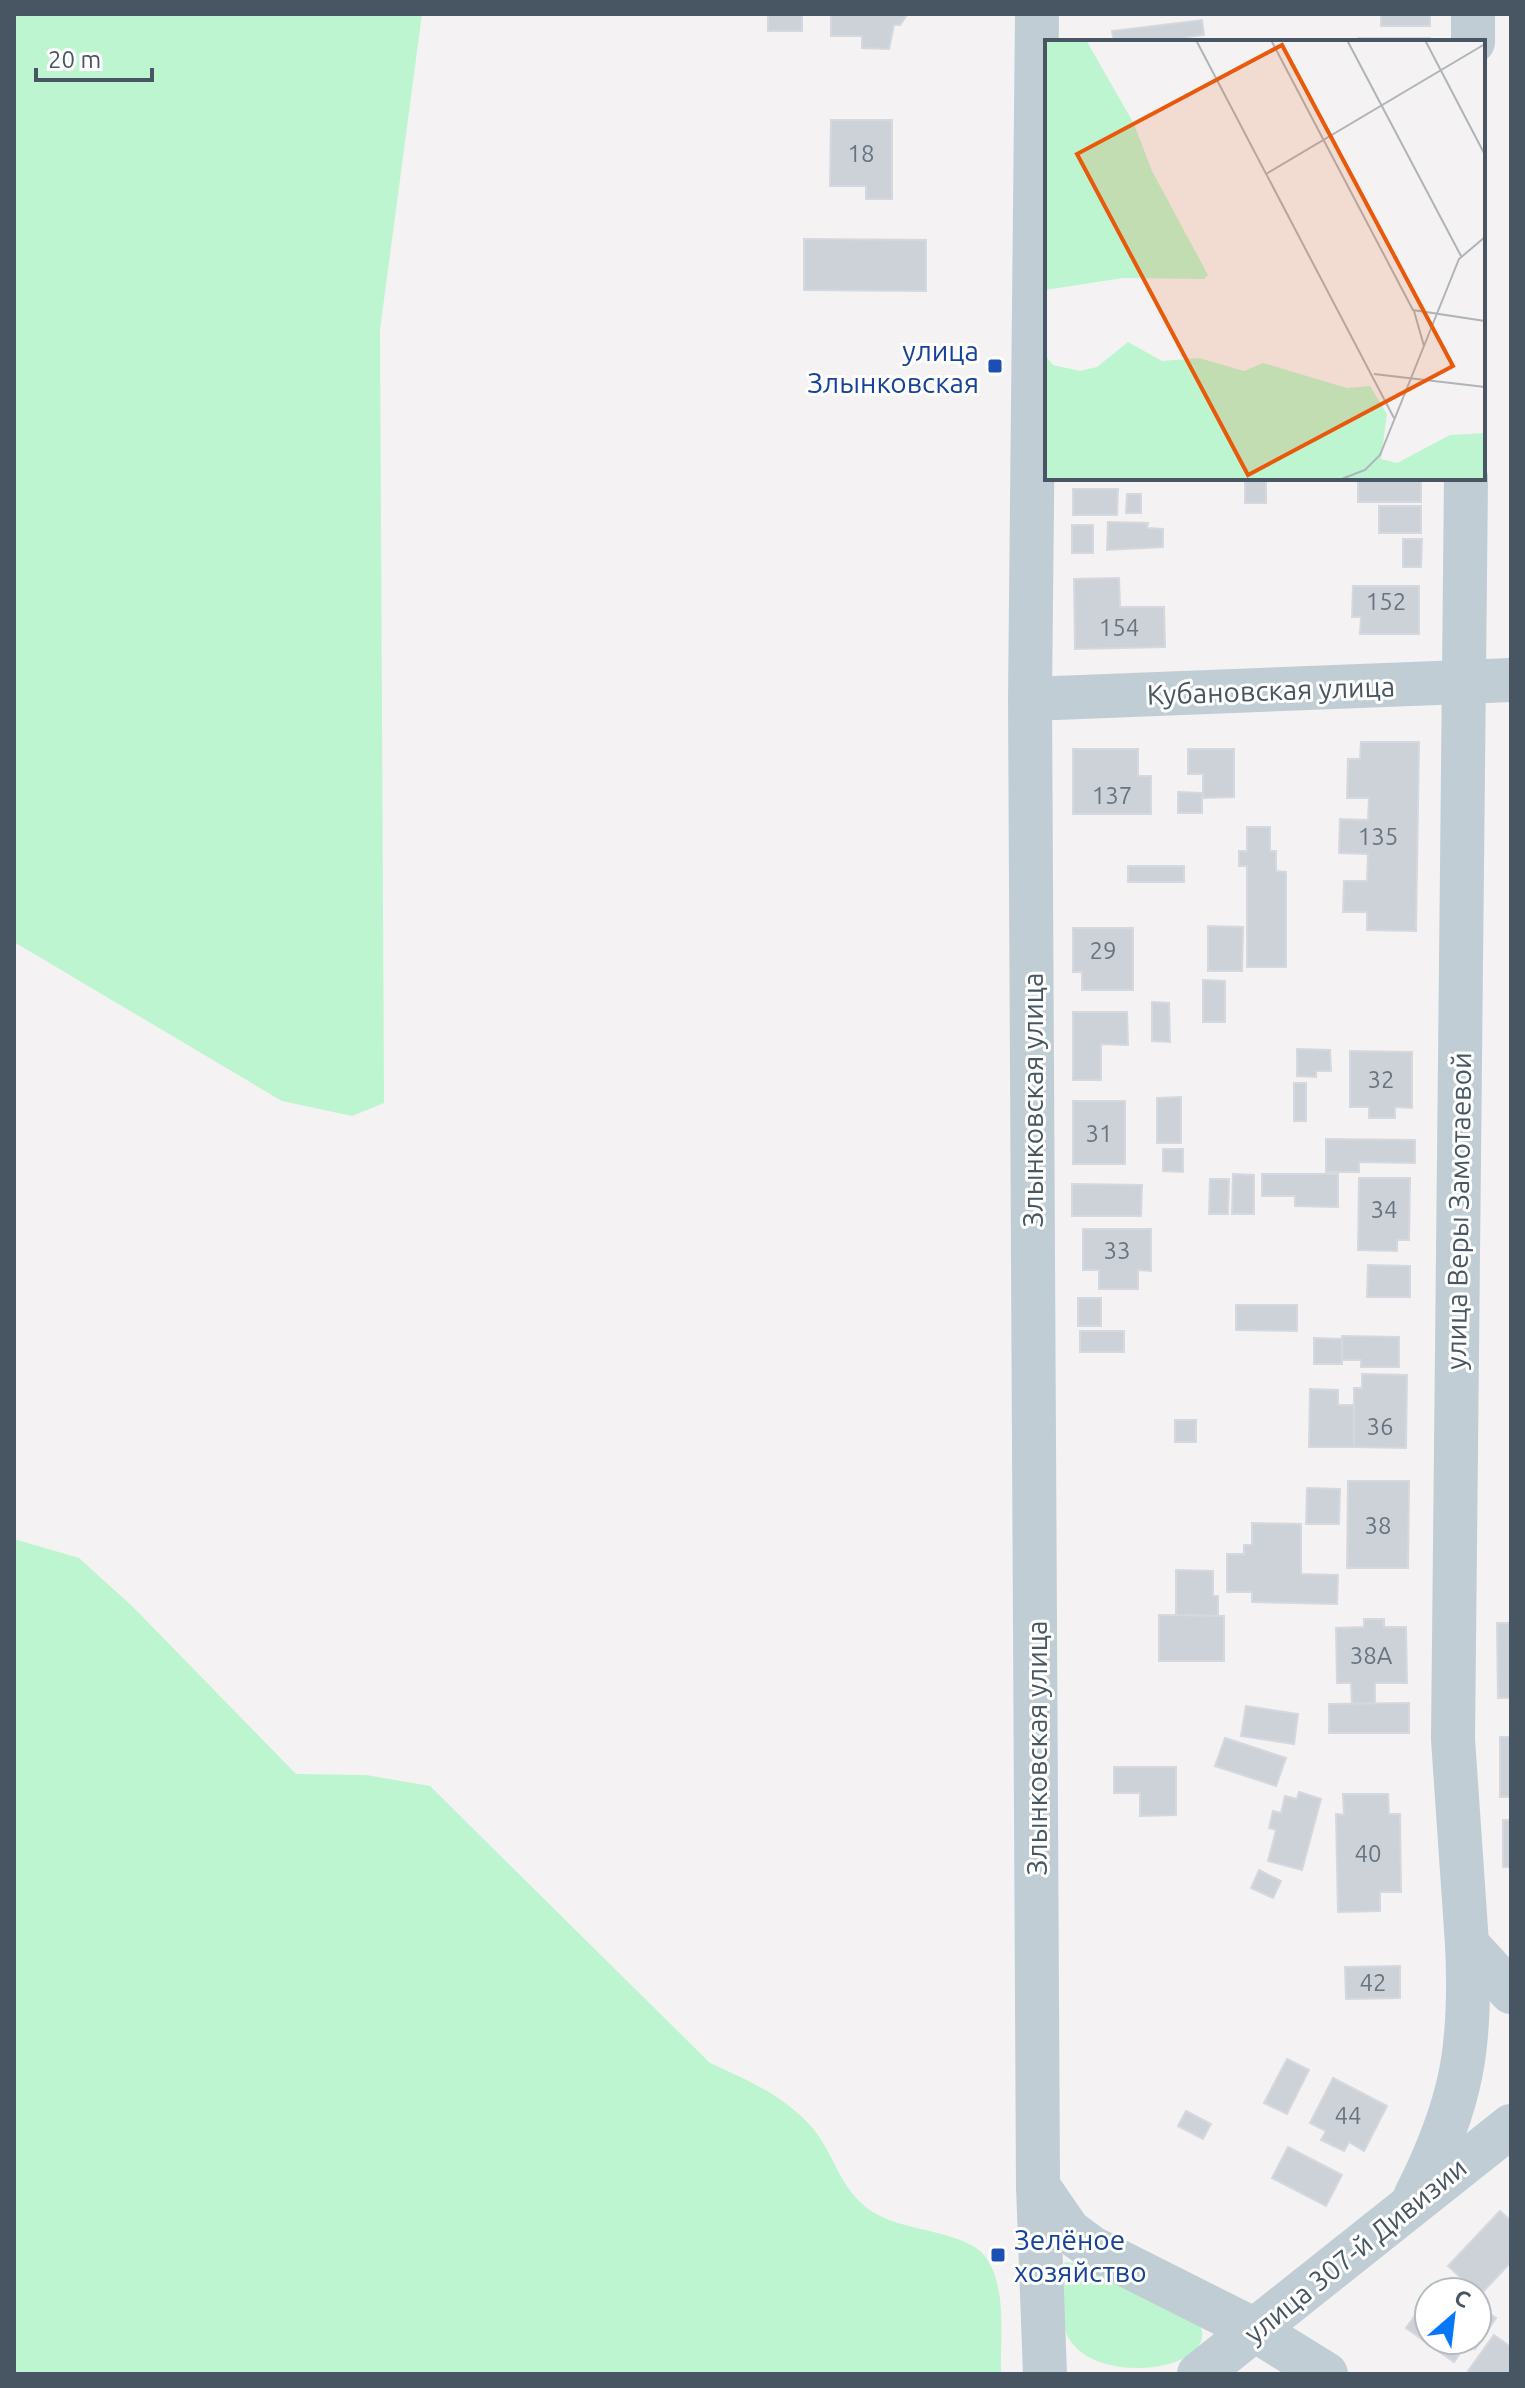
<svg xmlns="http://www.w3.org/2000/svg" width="1525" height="2388" font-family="Ubuntu,sans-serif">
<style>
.green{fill:#bdf5d1}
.building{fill:#cdd1d8;stroke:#d5d8de;stroke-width:2}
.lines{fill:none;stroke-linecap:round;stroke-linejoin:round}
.minor{stroke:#c1cdd4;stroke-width:44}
.tertiary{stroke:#c1cdd4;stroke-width:44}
.transit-dot{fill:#1a4fb4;stroke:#fff;stroke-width:3}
.labels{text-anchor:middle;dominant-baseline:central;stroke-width:6;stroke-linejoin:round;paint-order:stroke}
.number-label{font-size:24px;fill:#687580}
.transit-label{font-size:28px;fill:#164399;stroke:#fff;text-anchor:end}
.street-label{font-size:28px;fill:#475662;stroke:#fff}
.inset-road{fill:none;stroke:#afb4b8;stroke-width:2}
.view{fill:#e8590c;fill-opacity:0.15;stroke:#e8590c;stroke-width:4}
.inset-edge{fill:none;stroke:#475662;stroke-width:4}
</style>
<rect width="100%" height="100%" fill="#f4f2f2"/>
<g class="green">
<polygon points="14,14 422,14 380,330 384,1103 352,1116 282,1101 14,942"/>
<path d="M14,1539L79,1558L132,1606L296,1774L366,1775L430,1786L710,2063C745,2079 781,2094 808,2123C837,2153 838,2196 882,2217C908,2230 966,2233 984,2255C1008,2285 1000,2338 1001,2374H14Z"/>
<path d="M1065,2262L1076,2263L1201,2327C1217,2374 1081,2388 1065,2329C1061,2310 1063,2287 1062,2268Z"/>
</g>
<g class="building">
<polygon points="831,14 907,14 907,15 900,25 894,25 889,49 862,48 862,36 831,36"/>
<rect x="1381" y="14" width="49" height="12"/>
<rect x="768" y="15" width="34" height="16"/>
<polygon points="1202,20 1204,35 1187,37 1188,42 1114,42 1112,31"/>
<rect x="1358" y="38" width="72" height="4"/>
<polygon points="831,120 892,120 892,199 866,199 866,186 830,186"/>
<polygon points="804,239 926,240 926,291 804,290"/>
<rect x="1245" y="478" width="21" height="25"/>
<rect x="1358" y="478" width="63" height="24"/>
<polygon points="1073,489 1118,489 1117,515 1073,515"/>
<polygon points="1127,494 1141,494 1141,513 1126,513"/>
<rect x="1379" y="506" width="42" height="27"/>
<polygon points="1108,522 1148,523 1147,528 1163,529 1163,547 1107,550"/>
<rect x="1072" y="525" width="21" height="28"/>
<polygon points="1403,539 1422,539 1421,567 1403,567"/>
<polygon points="1119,578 1120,607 1164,607 1165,647 1075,649 1074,579"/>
<polygon points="1353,586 1419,586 1419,634 1360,634 1361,617 1352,617"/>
<polygon points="1361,742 1419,742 1416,931 1367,930 1367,912 1343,912 1344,881 1367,881 1368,854 1339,853 1340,819 1368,820 1369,798 1347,798 1348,759 1360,759"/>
<polygon points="1073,749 1138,749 1138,776 1151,776 1151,814 1073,814"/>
<polygon points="1188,749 1234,749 1234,797 1203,798 1203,774 1188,774"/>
<polygon points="1178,792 1202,793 1202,813 1178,813"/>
<polygon points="1247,827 1270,827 1270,851 1276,851 1276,871 1286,872 1286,967 1247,967 1247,866 1239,866 1239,851 1247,851"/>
<rect x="1128" y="866" width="56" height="16"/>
<polygon points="1208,926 1243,927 1242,971 1208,971"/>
<polygon points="1073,928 1133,928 1133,990 1082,990 1082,972 1073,972"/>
<polygon points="1203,980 1225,981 1225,1022 1203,1022"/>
<polygon points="1152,1002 1169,1003 1170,1042 1152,1041"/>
<polygon points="1073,1012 1127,1012 1128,1045 1101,1044 1101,1080 1073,1080"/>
<polygon points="1297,1049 1330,1050 1331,1071 1316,1071 1316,1077 1297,1076"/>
<polygon points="1350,1051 1412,1052 1412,1108 1395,1107 1395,1118 1369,1118 1369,1107 1350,1107"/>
<rect x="1294" y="1083" width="12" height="38"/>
<polygon points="1181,1097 1181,1143 1157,1143 1157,1098"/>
<rect x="1073" y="1101" width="52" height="63"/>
<polygon points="1326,1139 1415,1140 1415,1163 1359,1162 1359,1172 1326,1172"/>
<polygon points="1163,1149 1183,1149 1183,1172 1163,1171"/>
<polygon points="1233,1174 1254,1175 1254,1214 1232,1214"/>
<polygon points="1262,1174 1338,1174 1338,1207 1295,1206 1295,1196 1262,1196"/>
<polygon points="1359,1178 1410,1178 1409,1240 1397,1240 1397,1251 1358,1250"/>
<polygon points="1210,1179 1229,1179 1228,1214 1209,1214"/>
<polygon points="1072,1184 1142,1185 1141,1216 1072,1216"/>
<polygon points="1083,1229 1151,1229 1151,1271 1138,1270 1138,1289 1099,1289 1099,1270 1083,1270"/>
<polygon points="1368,1265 1410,1266 1410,1297 1367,1297"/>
<rect x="1078" y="1298" width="23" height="28"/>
<polygon points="1236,1305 1297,1305 1297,1331 1236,1330"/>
<rect x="1080" y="1331" width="44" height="21"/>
<polygon points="1342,1336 1399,1337 1399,1367 1361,1367 1361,1360 1342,1360"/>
<polygon points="1314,1338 1342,1339 1342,1364 1314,1364"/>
<polygon points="1362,1374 1407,1375 1406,1448 1354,1447 1354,1388 1362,1388"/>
<polygon points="1310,1389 1338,1390 1338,1405 1354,1405 1354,1447 1309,1447"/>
<rect x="1175" y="1420" width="21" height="22"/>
<polygon points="1348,1481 1409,1481 1408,1568 1347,1568"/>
<polygon points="1307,1488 1340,1489 1339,1524 1306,1524"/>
<polygon points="1252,1523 1301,1524 1301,1574 1338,1575 1337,1604 1252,1602 1252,1592 1227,1592 1227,1554 1244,1554 1244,1545 1252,1545"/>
<polygon points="1176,1570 1213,1571 1213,1596 1218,1596 1218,1616 1176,1615"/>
<polygon points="1159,1615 1224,1616 1224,1661 1159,1661"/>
<polygon points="1364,1619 1384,1619 1384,1627 1406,1627 1407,1683 1375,1683 1375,1704 1352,1704 1351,1683 1337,1683 1336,1628 1364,1627"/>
<polygon points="1497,1623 1511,1623 1511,1698 1498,1698"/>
<polygon points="1409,1703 1409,1733 1329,1733 1329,1704"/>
<polygon points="1246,1706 1298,1714 1294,1744 1241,1736"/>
<rect x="1500" y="1737" width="11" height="60"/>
<polygon points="1225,1738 1286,1758 1276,1786 1215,1766"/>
<polygon points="1114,1767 1176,1767 1176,1815 1140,1816 1140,1793 1114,1793"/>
<polygon points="1299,1792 1321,1799 1302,1870 1268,1861 1276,1830 1269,1828 1273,1811 1281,1813 1285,1796 1297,1799"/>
<polygon points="1343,1794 1388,1794 1389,1814 1400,1814 1401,1892 1380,1892 1380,1911 1338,1912 1336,1814 1344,1815"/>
<rect x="1503" y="1820" width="8" height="47"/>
<polygon points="1259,1870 1281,1881 1273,1898 1251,1888"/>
<polygon points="1400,1966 1400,1998 1346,1999 1345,1967"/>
<polygon points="1287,2059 1309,2070 1287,2114 1264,2103"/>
<polygon points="1333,2078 1387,2106 1364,2151 1349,2142 1344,2151 1321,2140 1326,2131 1310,2123"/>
<polygon points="1186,2111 1211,2124 1203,2139 1178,2126"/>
<polygon points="1288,2147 1342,2175 1326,2206 1272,2178"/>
<polygon points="1500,2211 1511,2221 1511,2262 1480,2295 1448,2266"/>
<polygon points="1429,2296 1429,2340 1477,2340 1477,2305 1496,2318 1475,2349 1467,2343 1454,2362 1406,2328"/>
<polygon points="1494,2335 1511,2347 1511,2374 1472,2374 1468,2371"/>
</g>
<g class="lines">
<g class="minor">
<polyline points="1037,14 1030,699 1038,2186 1045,2374"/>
<polyline points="1030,699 1462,682"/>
<polyline points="1038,2186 1069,2231 1092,2248 1255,2330 1326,2374"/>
<path d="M1415,2197C1462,2104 1472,2047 1467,1944"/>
<polyline points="1199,2374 1511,2126"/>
</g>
<g class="tertiary">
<polyline points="1473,42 1473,14"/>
<polyline points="1466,478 1453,1739 1467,1944 1511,1992"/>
<polyline points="1462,682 1511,680"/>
</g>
</g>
<g class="transit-dot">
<rect x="987" y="358" width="16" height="16" rx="4"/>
<rect x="990" y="2247" width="16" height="16" rx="4"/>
</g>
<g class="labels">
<g class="number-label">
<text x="861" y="153">18</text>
<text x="1386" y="601">152</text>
<text x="1119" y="627">154</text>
<text x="1112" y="795">137</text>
<text x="1378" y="836">135</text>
<text x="1103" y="950">29</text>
<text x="1381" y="1079">32</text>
<text x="1099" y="1133">31</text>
<text x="1384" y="1209">34</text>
<text x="1117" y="1250">33</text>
<text x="1380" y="1426">36</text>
<text x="1378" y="1525">38</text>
<text x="1371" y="1655">38А</text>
<text x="1368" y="1853">40</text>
<text x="1373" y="1982">42</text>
<text x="1348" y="2115">44</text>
</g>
<g class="transit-label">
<text x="979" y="350">улица<tspan x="979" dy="32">Злынковская</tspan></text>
<text x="1014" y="2239" text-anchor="start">Зелёное<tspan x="1014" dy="32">хозяйство</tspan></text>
</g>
<g class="street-label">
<text transform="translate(1271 690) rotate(-2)">Кубановская улица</text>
<text transform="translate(1032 1100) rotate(-90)">Злынковская улица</text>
<text transform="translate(1458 1211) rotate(-89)">улица Веры Замотаевой</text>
<text transform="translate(1036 1748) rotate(-90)">Злынковская улица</text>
<text transform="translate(1355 2250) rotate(-39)">улица 307-й Дивизии</text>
</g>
</g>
<g transform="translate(1045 40)">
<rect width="440" height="440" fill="#f4f2f2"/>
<path d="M0,0H41L89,84L107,131L163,235L159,239L78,238L0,250ZM83,302L117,321L154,318L199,331L218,323L302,348L325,346L342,374L336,419L352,423L405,395L440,393V440H0V315L8,325L35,331L52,327Z" fill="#bdf5d1"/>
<path class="inset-road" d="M151,0L349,378M226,0L368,270L440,281M302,0L416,216M380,0L440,115M221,134L440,4M369,271L379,306M329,334L440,347M294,440L320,430L335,415L414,219L440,197"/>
<path class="view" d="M237,5L408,326L203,435L32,114Z"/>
<rect width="440" height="440" class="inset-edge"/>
</g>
<rect width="1525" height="2388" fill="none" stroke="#475662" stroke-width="32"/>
<g transform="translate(1453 2316) rotate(28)"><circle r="38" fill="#ffffff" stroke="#b5bbc0" stroke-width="2"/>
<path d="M0-6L14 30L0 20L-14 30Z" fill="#0777f9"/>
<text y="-12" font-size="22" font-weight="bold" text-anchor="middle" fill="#475662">С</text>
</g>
<path d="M36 68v12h116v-12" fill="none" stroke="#475662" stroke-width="4"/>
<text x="48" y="68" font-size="24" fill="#475662" stroke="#ffffff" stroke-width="6" paint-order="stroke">20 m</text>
</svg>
